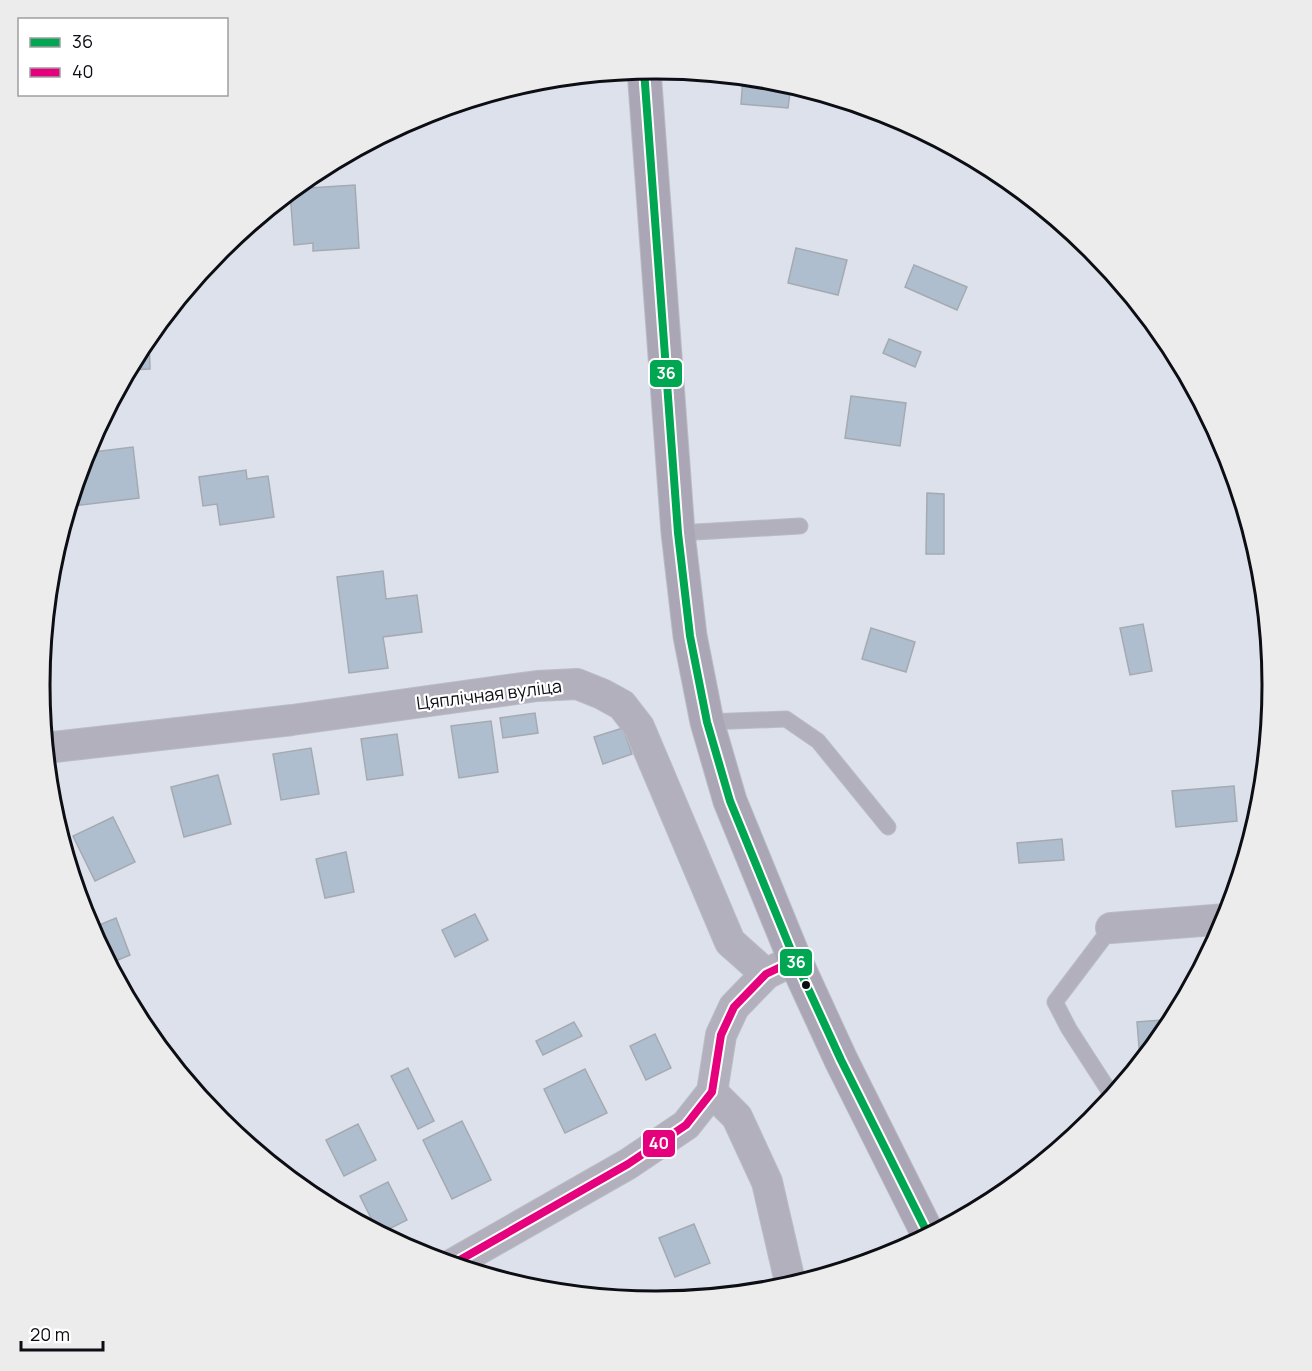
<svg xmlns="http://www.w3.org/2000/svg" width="1312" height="1371" font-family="Manrope,sans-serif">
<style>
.building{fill:#aebece;stroke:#a5aab1;stroke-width:1.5}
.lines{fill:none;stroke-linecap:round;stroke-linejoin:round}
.lane-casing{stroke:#b9bcc3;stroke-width:17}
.street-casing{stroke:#b9bcc3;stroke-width:32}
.secondary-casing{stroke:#b9bcc3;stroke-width:35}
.lane{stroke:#b2b0bc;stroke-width:15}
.street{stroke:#b2b0bc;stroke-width:30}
.secondary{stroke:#aaa6b5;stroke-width:33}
.bus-1-casing{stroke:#fff;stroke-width:12}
.bus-2-casing{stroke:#fff;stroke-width:12}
.bus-1{stroke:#00a651;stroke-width:8}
.bus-2{stroke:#e5007d;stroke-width:8}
.bus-dot{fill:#0c0e14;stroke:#fff;stroke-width:2}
.labels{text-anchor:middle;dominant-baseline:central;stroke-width:4.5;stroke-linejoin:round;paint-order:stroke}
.street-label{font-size:18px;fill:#0c0e14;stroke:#fff}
.rim{fill:none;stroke:#0c0e14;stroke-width:3}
.line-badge{stroke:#fff;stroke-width:2}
.badge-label{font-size:16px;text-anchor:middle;font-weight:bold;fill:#fff}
</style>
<rect width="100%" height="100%" fill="#dde1ec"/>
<g class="building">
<polygon points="743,77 777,80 791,85 788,108 741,104"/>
<polygon points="355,185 359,248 313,251 313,243 294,245 290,192 293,189"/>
<polygon points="796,248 847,260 838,295 788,283"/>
<polygon points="914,265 967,287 957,310 905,287"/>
<polygon points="149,335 150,369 128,370 143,342"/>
<polygon points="889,339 921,352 915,367 883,353"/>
<polygon points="851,396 906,403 900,446 845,438"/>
<polygon points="133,447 139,498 73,506 72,496 85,453"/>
<polygon points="246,470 247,479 268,476 274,517 220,525 217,504 203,506 199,477"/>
<polygon points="927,493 944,494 944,554 926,554"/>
<polygon points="383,571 386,599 417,595 422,632 383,637 388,668 349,673 337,577"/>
<polygon points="1143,624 1152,671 1130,675 1120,628"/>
<polygon points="871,628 915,642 906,672 862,659"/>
<polygon points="535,713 538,733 503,738 500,718"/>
<polygon points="491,721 498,772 459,778 451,726"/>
<polygon points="623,728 632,754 603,764 594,737"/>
<polygon points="397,734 403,775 367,780 361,739"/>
<polygon points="311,748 319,794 281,800 273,754"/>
<polygon points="218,775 231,824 184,837 171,787"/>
<polygon points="1234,786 1237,821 1176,827 1172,791"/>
<polygon points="113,817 135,862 95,881 73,836"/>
<polygon points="1062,839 1064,860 1019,863 1017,843"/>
<polygon points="346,852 354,892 325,898 316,859"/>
<polygon points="475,914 488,940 455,957 442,930"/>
<polygon points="116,918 130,955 108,964 90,929"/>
<polygon points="1174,1019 1169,1029 1144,1059 1140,1059 1137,1022"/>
<polygon points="574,1022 582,1036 543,1055 536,1041"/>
<polygon points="655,1034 671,1068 646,1080 630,1046"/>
<polygon points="408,1068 434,1121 418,1129 391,1076"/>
<polygon points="585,1069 607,1113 565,1133 544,1089"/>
<polygon points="462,1121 491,1180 452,1199 423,1140"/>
<polygon points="358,1124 376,1160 344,1176 326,1140"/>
<polygon points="388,1182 407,1220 379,1234 360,1196"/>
<polygon points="694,1224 710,1263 675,1277 659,1238"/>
</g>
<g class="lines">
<defs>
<g id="lane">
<polyline points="678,533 800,526"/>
<polyline points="707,722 786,719 818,741 888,827"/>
<polyline points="1111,928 1055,1002 1069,1029 1113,1097"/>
</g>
<g id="street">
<polyline points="45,748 292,720 537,686 577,684 602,694 622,705 639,727 730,942 766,974"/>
<polyline points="1111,928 1227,919"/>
<polyline points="712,1092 737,1117 767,1182 791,1286"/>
<polyline points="451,1265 628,1164 686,1125 712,1092 721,1035 734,1007 766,974 784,965"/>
</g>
<polyline id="secondary" points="644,70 678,533 690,636 707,722 730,801 795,960 841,1060 929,1236"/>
</defs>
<use href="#lane" class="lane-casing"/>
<use href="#street" class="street-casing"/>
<use href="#secondary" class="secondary-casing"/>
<use href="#lane" class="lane"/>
<use href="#street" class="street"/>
<use href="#secondary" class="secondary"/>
<defs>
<polyline id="bus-1" points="644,70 678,533 690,636 707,722 730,801 795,960 841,1060 929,1236"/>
<polyline id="bus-2" points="451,1265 628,1164 686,1125 712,1092 721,1035 734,1007 766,974 795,960"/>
</defs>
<use href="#bus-1" class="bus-1-casing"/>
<use href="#bus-2" class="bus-2-casing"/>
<use href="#bus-1" class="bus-1"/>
<use href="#bus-2" class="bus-2"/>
</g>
<circle class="bus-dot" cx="806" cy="985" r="5"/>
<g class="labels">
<g class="street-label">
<text transform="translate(489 694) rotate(-7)">Цяплічная вуліца</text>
</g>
</g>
<path d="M0 0H1312V1371H0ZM50 685a606 606 0 1 1 1212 0a606 606 0 1 1-1212 0Z" fill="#ececec" fill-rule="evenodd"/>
<path class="rim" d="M50 685a606 606 0 1 1 1212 0a606 606 0 1 1-1212 0Z"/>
<g class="line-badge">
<rect x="649" y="359" width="34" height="29" rx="6" fill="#00a651"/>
<rect x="779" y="948" width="34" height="29" rx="6" fill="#00a651"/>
<rect x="642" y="1129" width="34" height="29" rx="6" fill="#e5007d"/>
</g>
<g class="badge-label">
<text x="666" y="379">36</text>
<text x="796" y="968">36</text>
<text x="659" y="1149">40</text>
</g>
<rect x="18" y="18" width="210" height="78" fill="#ffffff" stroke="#9e9fa1" stroke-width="1.5"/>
<rect x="30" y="38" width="30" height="9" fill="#00a651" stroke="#9e9fa1" stroke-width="1.5"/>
<text x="72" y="48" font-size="18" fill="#0c0e14">36</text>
<rect x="30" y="68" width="30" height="9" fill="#e5007d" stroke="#9e9fa1" stroke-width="1.5"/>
<text x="72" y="78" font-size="18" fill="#0c0e14">40</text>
<path d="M21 1341v9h82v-9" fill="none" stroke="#0c0e14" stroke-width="3"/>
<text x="30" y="1341" font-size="18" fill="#0c0e14" stroke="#ffffff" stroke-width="4.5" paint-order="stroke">20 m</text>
</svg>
